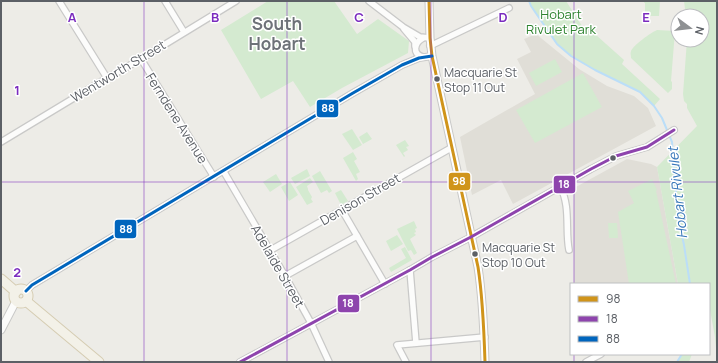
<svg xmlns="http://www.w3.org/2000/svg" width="718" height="363" font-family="Manrope,sans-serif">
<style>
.education{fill:#e0ded7}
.green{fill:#d4ead0}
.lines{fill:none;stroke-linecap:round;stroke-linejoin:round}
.stream{stroke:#bbdef8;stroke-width:2}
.minor-casing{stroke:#c9c9c8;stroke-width:8}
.tertiary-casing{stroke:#c9c9c8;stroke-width:9}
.primary-casing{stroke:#d6cdb3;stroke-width:11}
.minor{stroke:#fcfcfb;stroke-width:5.5}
.tertiary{stroke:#fcfcfb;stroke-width:7}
.primary{stroke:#f3f1e8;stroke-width:9}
.bus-1-casing{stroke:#fff;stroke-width:6}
.bus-2-casing{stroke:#fff;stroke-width:6}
.bus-3-casing{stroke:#fff;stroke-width:6}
.bus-1{stroke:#d0941a;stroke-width:3}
.bus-2{stroke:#8e44ad;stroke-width:3}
.bus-3{stroke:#0065bd;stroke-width:3}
.grid{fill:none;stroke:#7b2cbf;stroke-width:1;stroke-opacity:0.55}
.bus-dot{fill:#5c6066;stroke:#fff;stroke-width:1.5}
.labels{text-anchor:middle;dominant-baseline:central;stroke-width:3;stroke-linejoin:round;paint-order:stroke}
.bus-label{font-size:12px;fill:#5c6066;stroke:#fff;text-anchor:start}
.park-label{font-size:13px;fill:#2e8330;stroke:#fff}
.street-label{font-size:13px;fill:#5c6066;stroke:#fff}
.water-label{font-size:14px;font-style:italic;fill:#3978ba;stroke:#fff}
.district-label{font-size:17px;font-weight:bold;fill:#6d7278;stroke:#fff}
.grid-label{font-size:13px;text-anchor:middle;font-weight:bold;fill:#7b2cbf;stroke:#fff;stroke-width:3;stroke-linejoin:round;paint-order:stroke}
.line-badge{stroke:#fff;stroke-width:1.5}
.badge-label{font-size:11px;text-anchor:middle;font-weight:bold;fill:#fff}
</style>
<rect width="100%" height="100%" fill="#edece7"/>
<g class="education">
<polygon points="536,34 579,69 607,86 634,96 648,108 656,126 513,204 501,180 472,195 460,137 535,94 517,59 531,52 524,39"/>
<polygon points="627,159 651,164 657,167 678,284 574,284 574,188"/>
</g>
<g class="green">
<polygon points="268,1 334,1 357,34 378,19 409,41 408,53 342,88 310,107 293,81 261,99 221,30"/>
<polygon points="529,1 566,1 584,29 587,27 624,60 622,64 660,99 654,106 640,92 595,70 571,56 557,44 531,6"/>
<polygon points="645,1 660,1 659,16 650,16 650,14 645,14 645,3 644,3"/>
<polygon points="684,1 717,1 717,359 715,337 709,304 709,284 678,284 657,167 697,126 687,108 687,104 684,101 683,94 687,40 702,40 702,16 689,16 685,9"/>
<path d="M657,30L675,31L671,81L672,82V89L668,93L631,58C631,55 630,54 631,51C634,45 650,33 657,30Z"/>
<polygon points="555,59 562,72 536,86 529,73"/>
<polygon points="583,73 602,107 535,143 516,110"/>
<polygon points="352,129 362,145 353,150 342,134"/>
<polygon points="367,132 372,139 363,144 359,137"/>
<polygon points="405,140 409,146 406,147 408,150 403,153 405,156 404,157 396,145"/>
<polygon points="353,152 357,159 354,161 360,172 356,174 358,179 356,181 343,158"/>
<polygon points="307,169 310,176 295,184 291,178"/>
<polygon points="320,171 332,191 329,193 327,190 321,193 312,176"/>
<polygon points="276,174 282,184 270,192 263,182"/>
<polygon points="310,178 313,182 307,186 308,189 308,190 312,197 311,199 313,202 307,205 296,187"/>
<polygon points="652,179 657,190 656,191 676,284 629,284 618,212 634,203 628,191"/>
<polygon points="290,182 298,195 289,201 281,187"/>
<polygon points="341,190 348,201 341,205 335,193"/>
<polygon points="414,221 417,228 415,229 416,232 414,233 416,235 410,239 417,253 414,255 411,250 408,251 397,229"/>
<polygon points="608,223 617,223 618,238 609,238"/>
<polygon points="397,235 403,244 391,251 386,241"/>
<polygon points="405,247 412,260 391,272 389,268 406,258 401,249"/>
<polygon points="682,354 692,354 689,362 677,362"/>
</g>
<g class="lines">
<g class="stream">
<polyline points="529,1 531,6 557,44 571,56 595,70 640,92 654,106 662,118 672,142 678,217 684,245 690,284"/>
<polyline points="677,362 682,354"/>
</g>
<defs>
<g id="minor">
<polyline points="59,1 107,78"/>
<polyline points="165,1 184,32"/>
<polyline points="369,1 403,27 420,37 430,38"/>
<polyline points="404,29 415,42 415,46"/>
<polyline points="430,46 509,8"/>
<path d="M423,57C412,54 414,43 423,38"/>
<polyline points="141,59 214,177"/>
<polyline points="1,142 107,78 141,59 236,1"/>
<polyline points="224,172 285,276 311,323 329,362"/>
<path d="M560,186C571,207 565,229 569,250"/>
<polyline points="342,210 385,284"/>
<polyline points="269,251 451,148"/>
<polyline points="410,270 416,343"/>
<polyline points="285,276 357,236"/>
<polyline points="26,291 32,285 353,93 402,65 419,58 432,56"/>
<polyline points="240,362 410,270 432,257 471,237 591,169 616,156 647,147 674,130"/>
<polyline points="406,362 397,345 485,337"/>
<polyline points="586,362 601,354"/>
</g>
<g id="tertiary">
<path d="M429,1L430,38L432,56L478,267C483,299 484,330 485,362"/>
<polyline points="1,330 16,301"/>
</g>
<g id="primary">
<polyline points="1,279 16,292"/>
<circle cx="21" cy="296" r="7"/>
<polyline points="26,301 99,362"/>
</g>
</defs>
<use href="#minor" class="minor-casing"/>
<use href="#tertiary" class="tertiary-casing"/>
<use href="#primary" class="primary-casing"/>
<use href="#minor" class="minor"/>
<use href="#tertiary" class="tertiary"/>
<use href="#primary" class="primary"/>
<defs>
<path id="bus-1" d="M429,1L430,38L432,56L478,267C483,299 484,330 485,362"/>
<polyline id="bus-2" points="240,362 410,270 432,257 471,237 591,169 616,156 647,147 674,130"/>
<polyline id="bus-3" points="26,291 32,285 353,93 402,65 419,58 432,56"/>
</defs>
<use href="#bus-1" class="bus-1-casing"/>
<use href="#bus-2" class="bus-2-casing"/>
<use href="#bus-3" class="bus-3-casing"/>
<use href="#bus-1" class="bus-1"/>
<use href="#bus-2" class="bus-2"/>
<use href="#bus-3" class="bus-3"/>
</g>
<path class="grid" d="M144,1V362M287,1V362M431,1V362M574,1V284M1,182H717M574,354V362"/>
<g class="bus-dot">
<circle cx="437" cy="79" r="3.5"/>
<circle cx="613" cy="158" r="3.5"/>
<circle cx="475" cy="254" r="3.5"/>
</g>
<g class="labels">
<g class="bus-label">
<text x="444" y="72">Macquarie St<tspan x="444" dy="15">Stop 11 Out</tspan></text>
<text x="482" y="247">Macquarie St<tspan x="482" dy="15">Stop 10 Out</tspan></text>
</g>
<g class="park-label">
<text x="561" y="14">Hobart<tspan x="561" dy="15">Rivulet Park</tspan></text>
</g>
<g class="street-label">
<text transform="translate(118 71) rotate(-31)">Wentworth Street</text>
<text transform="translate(177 118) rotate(58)">Ferndene Avenue</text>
<text transform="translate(360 199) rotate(-30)">Denison Street</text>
<text transform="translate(278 266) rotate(60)">Adelaide Street</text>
</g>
<g class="water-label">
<text transform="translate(677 193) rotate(-96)">Hobart Rivulet</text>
</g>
<g class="district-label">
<text x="277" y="23">South<tspan x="277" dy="20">Hobart</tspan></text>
</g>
</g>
<g class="grid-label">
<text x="72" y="22">A</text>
<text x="215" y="22">B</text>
<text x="359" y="22">C</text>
<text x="503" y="22">D</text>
<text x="646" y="22">E</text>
<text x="17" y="95">1</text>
<text x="17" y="277">2</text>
</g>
<g class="line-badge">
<rect x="316" y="99" width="23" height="19" rx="4" fill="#0065bd"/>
<rect x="448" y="172" width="23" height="19" rx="4" fill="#d0941a"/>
<rect x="553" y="175" width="23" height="19" rx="4" fill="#8e44ad"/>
<rect x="114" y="219" width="23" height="20" rx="4" fill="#0065bd"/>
<rect x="337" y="294" width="23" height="19" rx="4" fill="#8e44ad"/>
</g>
<g class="badge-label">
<text x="328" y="112">88</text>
<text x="459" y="185">98</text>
<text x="564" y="188">18</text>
<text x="126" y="233">88</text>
<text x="348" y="307">18</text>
</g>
<rect width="718" height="363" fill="none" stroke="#5c6066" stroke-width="4"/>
<rect x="570" y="283" width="140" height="72" fill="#ffffff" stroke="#bebfc2"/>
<rect x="578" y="296" width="20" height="6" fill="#d0941a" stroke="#bebfc2"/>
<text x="606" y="303" font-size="12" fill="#5c6066">98</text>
<rect x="578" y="316" width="20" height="6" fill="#8e44ad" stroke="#bebfc2"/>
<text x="606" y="323" font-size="12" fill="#5c6066">18</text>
<rect x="578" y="336" width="20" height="6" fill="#0065bd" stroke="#bebfc2"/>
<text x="606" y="343" font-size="12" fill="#5c6066">88</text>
<g transform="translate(690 28) rotate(105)"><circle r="19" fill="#ffffff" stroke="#bebfc2"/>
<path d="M0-3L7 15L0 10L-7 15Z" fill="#8f9193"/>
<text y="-6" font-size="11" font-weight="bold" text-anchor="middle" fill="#5c6066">N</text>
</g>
</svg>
